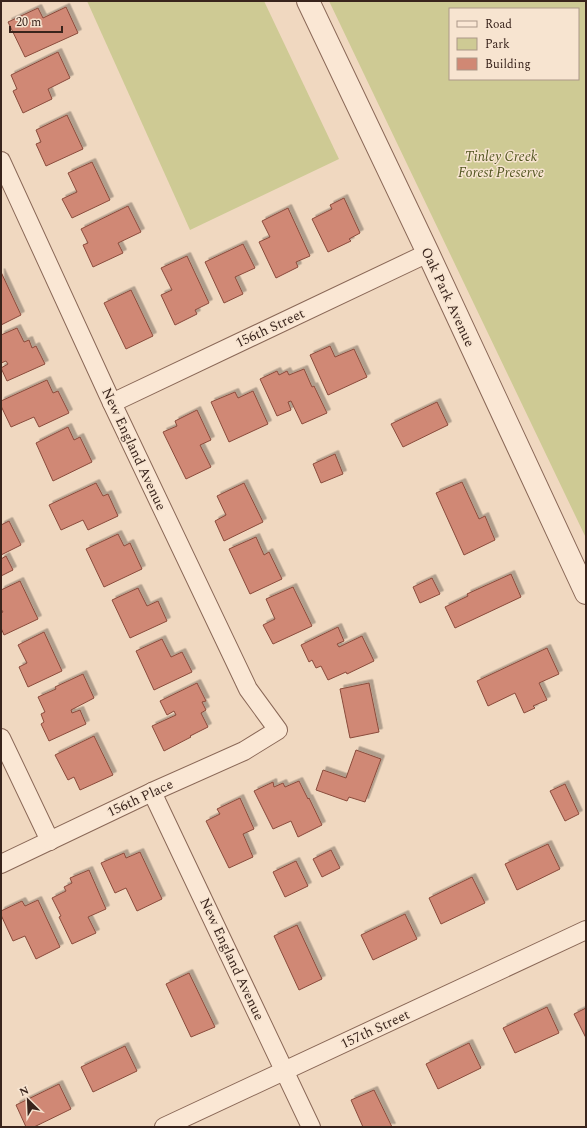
<svg xmlns="http://www.w3.org/2000/svg" width="587" height="1128" font-family="Spectral,serif">
<style>
.green{fill:#ceca94;fill-rule:evenodd}
.building{fill:#d08874;stroke:#8a4b3c;filter:url(#shadow)}
.lines{fill:none;stroke-linecap:round;stroke-linejoin:round}
.minor-casing{stroke:#8a6857;stroke-width:20}
.tertiary-casing{stroke:#8a6857;stroke-width:24}
.minor{stroke:#fae7d4;stroke-width:18}
.tertiary{stroke:#fae7d4;stroke-width:22}
.labels{text-anchor:middle;dominant-baseline:central;stroke-width:3;stroke-linejoin:round;paint-order:stroke}
.park-label{font-size:14px;font-style:italic;fill:#535622;stroke:#f7e4d0}
.street-label{font-size:14px;fill:#39241c;stroke:#f7e4d0}
</style>
<defs>
<filter id="shadow"><feDropShadow dx="3.5" dy="-3.5" stdDeviation="0" flood-color="#0004"/></filter>
</defs>
<rect width="100%" height="100%" fill="#f0d8c0"/>
<g class="green">
<polygon points="87,1 264,1 339,159 190,230"/>
<path d="M329,1H586V538ZM450,9H578V79H450Z"/>
</g>
<g class="building">
<polygon points="66,7 78,33 25,57 8,22 38,8 43,18"/>
<polygon points="58,52 70,78 48,89 52,99 23,113 13,91 17,89 11,75"/>
<polygon points="67,115 83,149 46,166 36,144 41,142 36,130"/>
<polygon points="92,162 110,200 72,218 62,199 77,192 68,173"/>
<polygon points="344,198 360,233 349,239 351,241 328,252 312,219 332,209 330,205"/>
<polygon points="128,206 141,232 118,243 123,253 93,267 83,245 88,243 81,229"/>
<polygon points="288,208 310,256 296,262 298,267 276,278 259,242 270,237 262,221"/>
<polygon points="243,244 255,268 235,277 243,294 224,303 205,262"/>
<polygon points="187,256 209,303 195,310 197,314 175,325 161,295 172,290 161,268"/>
<polygon points="1,272 21,315 1,325"/>
<polygon points="131,290 153,336 126,349 104,303"/>
<polygon points="17,328 24,342 29,340 32,348 36,346 45,364 7,381 1,368 8,364 6,361 1,363 1,335"/>
<polygon points="330,346 335,357 354,349 367,377 328,395 310,355"/>
<polygon points="304,369 312,387 314,386 327,413 302,424 291,401 288,402 291,410 277,416 260,379 277,371 279,375 287,371 289,375"/>
<polygon points="47,380 53,393 58,391 69,413 39,427 34,417 11,427 1,406 1,401"/>
<polygon points="253,391 268,424 229,442 211,402 235,392 238,398"/>
<polygon points="437,402 448,425 403,447 391,424"/>
<polygon points="197,410 211,440 200,445 211,467 186,479 163,432 177,426 175,421"/>
<polygon points="68,427 74,440 80,437 92,462 53,481 36,443"/>
<polygon points="335,454 343,474 321,483 313,464"/>
<polygon points="462,482 479,519 485,516 495,540 464,555 436,493"/>
<polygon points="96,483 103,496 108,494 118,516 88,530 83,520 61,530 49,505"/>
<polygon points="244,483 263,522 224,541 215,521 226,515 217,496"/>
<polygon points="9,521 21,545 1,555 1,525"/>
<polygon points="118,534 124,546 130,543 142,569 104,587 86,549"/>
<polygon points="256,537 264,555 269,552 282,579 250,594 229,549"/>
<polygon points="6,556 13,570 1,576 1,559"/>
<polygon points="511,574 521,597 455,628 445,607 468,596 467,594"/>
<polygon points="432,578 440,594 420,603 413,587"/>
<polygon points="20,581 38,619 4,635 1,628 1,613 3,612 1,609 1,590"/>
<polygon points="293,587 312,626 273,644 263,625 275,619 266,599"/>
<polygon points="138,588 147,606 158,601 167,621 130,638 112,600"/>
<polygon points="338,627 344,641 337,644 339,647 362,636 374,661 347,674 346,672 328,680 321,666 316,668 312,660 309,662 301,645"/>
<polygon points="44,632 62,671 28,687 19,667 27,663 18,645"/>
<polygon points="162,639 171,657 182,652 192,672 154,690 136,651"/>
<polygon points="547,648 559,674 539,683 547,700 533,706 535,708 524,713 515,693 488,706 477,681"/>
<polygon points="83,674 94,698 71,710 72,713 80,710 86,724 49,741 41,724 44,722 41,714 45,712 38,697 56,689 55,687"/>
<polygon points="197,683 206,701 202,702 206,710 201,713 208,727 190,736 191,737 164,751 152,726 176,715 174,711 167,715 160,701"/>
<polygon points="369,683 379,732 350,738 340,689"/>
<polygon points="94,736 113,775 80,790 74,777 68,780 55,755"/>
<polygon points="356,750 381,759 365,802 349,797 347,801 316,790 323,770 346,778"/>
<polygon points="299,781 308,799 309,798 322,825 298,837 291,821 273,829 254,791 273,782 274,787 283,783 285,787"/>
<polygon points="565,784 579,814 565,821 550,791"/>
<polygon points="240,798 254,829 243,834 253,857 229,868 206,821 220,814 217,809"/>
<polygon points="548,844 560,869 517,890 505,864"/>
<polygon points="331,850 340,868 322,877 313,859"/>
<polygon points="140,852 162,899 137,911 126,888 115,893 101,863 124,853 126,858"/>
<polygon points="296,861 308,886 285,897 273,872"/>
<polygon points="89,870 106,909 88,917 96,933 72,944 59,917 61,916 52,898 66,891 64,887 72,883 70,878"/>
<polygon points="472,877 485,903 441,924 429,898"/>
<polygon points="38,900 60,947 36,959 25,936 13,941 1,915 1,911 22,901 25,906"/>
<polygon points="405,914 417,939 373,960 361,935"/>
<polygon points="297,925 322,979 299,990 274,936"/>
<polygon points="189,973 215,1027 191,1037 166,984"/>
<polygon points="547,1007 559,1033 515,1053 503,1028"/>
<polygon points="586,1008 586,1038 574,1014"/>
<polygon points="469,1043 481,1068 438,1089 426,1064"/>
<polygon points="125,1046 137,1071 93,1092 81,1067"/>
<polygon points="59,1084 71,1109 34,1127 26,1127 16,1105"/>
<polygon points="374,1090 392,1127 363,1127 351,1100"/>
</g>
<g class="lines">
<defs>
<g id="minor">
<polyline points="1,161 112,403 248,689 278,730 244,751 152,792 1,864"/>
<polyline points="112,403 428,253"/>
<polyline points="1,738 50,841"/>
<polyline points="152,792 311,1127"/>
<polyline points="164,1127 586,930"/>
</g>
<polyline id="tertiary" points="308,1 428,253 586,593"/>
</defs>
<use href="#minor" class="minor-casing"/>
<use href="#tertiary" class="tertiary-casing"/>
<use href="#minor" class="minor"/>
<use href="#tertiary" class="tertiary"/>
</g>
<g class="labels">
<g class="park-label">
<text x="501" y="156">Tinley Creek<tspan x="501" dy="16">Forest Preserve</tspan></text>
</g>
<g class="street-label">
<text transform="translate(448 297) rotate(65)">Oak Park Avenue</text>
<text transform="translate(270 328) rotate(-25)">156th Street</text>
<text transform="translate(134 449) rotate(65)">New England Avenue</text>
<text transform="translate(140 798) rotate(-25)">156th Place</text>
<text transform="translate(232 959) rotate(65)">New England Avenue</text>
<text transform="translate(375 1029) rotate(-25)">157th Street</text>
</g>
</g>
<rect width="587" height="1128" fill="none" stroke="#39241c" stroke-width="4"/>
<rect x="449" y="8" width="130" height="72" fill="#f7e4d0" stroke="#ab9788"/>
<rect x="457" y="21" width="20" height="6" fill="#fae7d4" stroke="#ab9788"/>
<text x="485" y="28" font-size="12" fill="#39241c">Road</text>
<rect x="457" y="38" width="20" height="12" fill="#ceca94" stroke="#ab9788"/>
<text x="485" y="48" font-size="12" fill="#39241c">Park</text>
<rect x="457" y="58" width="20" height="12" fill="#d08874" stroke="#ab9788"/>
<text x="485" y="68" font-size="12" fill="#39241c">Building</text>
<g transform="translate(28 1100) rotate(336)" stroke="#f7e4d0" stroke-width="3" paint-order="stroke">
<path d="M0-3L7 15L0 10L-7 15Z" fill="#39241c"/>
<text y="-6" font-size="11" font-weight="bold" text-anchor="middle" fill="#39241c">N</text>
</g>
<path d="M10 26v6h52v-6" fill="none" stroke="#39241c" stroke-width="2"/>
<text x="16" y="26" font-size="12" fill="#39241c" stroke="#f7e4d0" stroke-width="3" paint-order="stroke">20 m</text>
</svg>
